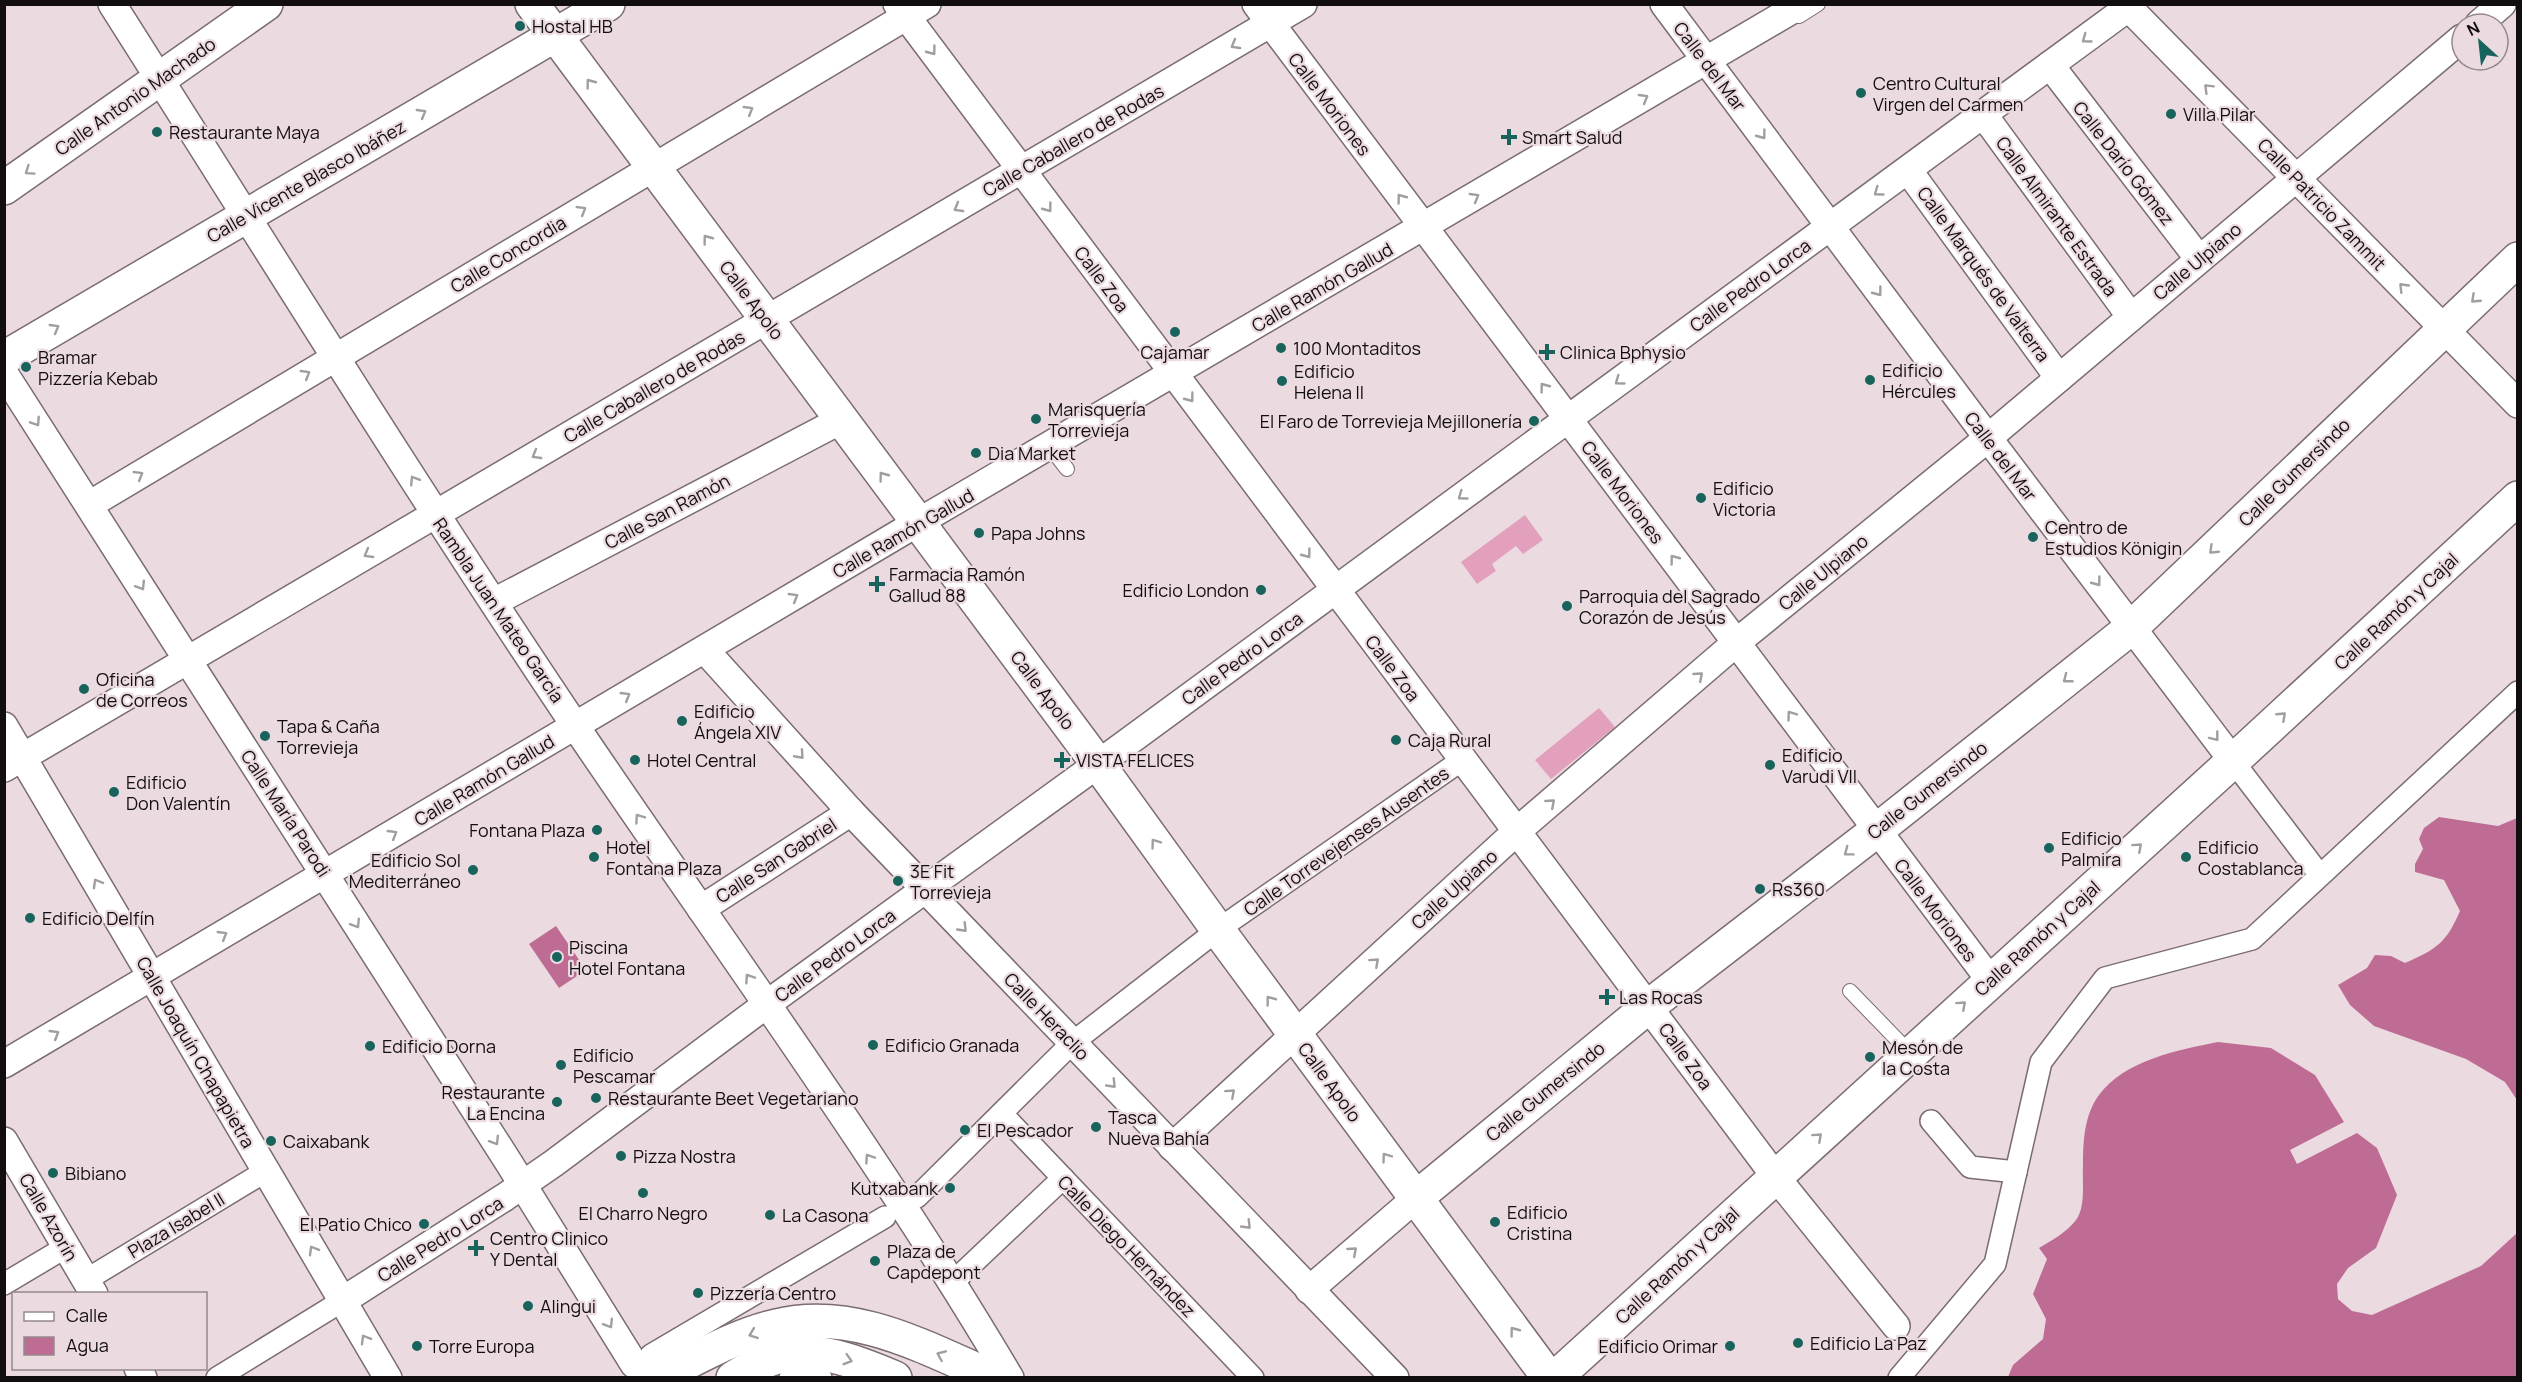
<svg xmlns="http://www.w3.org/2000/svg" width="2522" height="1382" font-family="Manrope,sans-serif">
<style>
.green{fill:#e2a0bd}
.water{fill:#bf6c94}
.lines{fill:none;stroke-linecap:round;stroke-linejoin:round}
.service-casing{stroke:#7a6c72;stroke-width:16}
.pedestrian-casing{stroke:#7a6c72;stroke-width:24}
.minor-casing{stroke:#7a6c72;stroke-width:30}
.tertiary-casing{stroke:#7a6c72;stroke-width:36}
.service{stroke:#fff;stroke-width:14}
.pedestrian{stroke:#fff;stroke-width:21}
.minor{stroke:#fff;stroke-width:27}
.tertiary{stroke:#fff;stroke-width:33}
.oneway{stroke:#a09e9f}
.poi-dot{fill:#18645d;stroke:#ebdbe1;stroke-width:2}
.labels{text-anchor:middle;dominant-baseline:central;stroke-width:4.5;stroke-linejoin:round;paint-order:stroke}
.poi-label{font-size:18px;fill:#120d0f;stroke:#ebdbe1;text-anchor:start}
.street-label{font-size:18px;fill:#120d0f;stroke:#ebdbe1}
</style>
<rect width="100%" height="100%" fill="#ebdbe1"/>
<g class="green">
<polygon points="1525,515 1543,540 1523,554 1516,546 1492,564 1496,571 1477,584 1461,562"/>
<polygon points="1599,708 1615,727 1551,779 1535,760"/>
</g>
<g class="water">
<path d="M2439,817L2498,826L2517,818V1100L2505,1082L2466,1059L2374,1026L2350,1005L2338,985L2367,968L2375,955L2391,956L2405,963C2437,949 2446,943 2460,911L2444,880L2415,872V864L2423,849L2419,839L2424,828Z"/>
<polygon points="556,926 586,970 559,988 529,944"/>
<path d="M2218,1042L2271,1048L2315,1075L2344,1122L2290,1150L2297,1164L2357,1133L2377,1148L2397,1195L2376,1248L2348,1268L2337,1284L2338,1299L2352,1311L2372,1315L2481,1266L2517,1233V1377H2008L2013,1365L2043,1339L2046,1319L2033,1294L2047,1259L2039,1248C2051,1241 2067,1232 2076,1220C2086,1206 2082,1182 2083,1166C2083,1142 2084,1115 2099,1095C2125,1060 2178,1050 2218,1042Z"/>
</g>
<g class="lines">
<defs>
<g id="service">
<polyline points="1799,16 1818,4"/>
<polyline points="1050,447 1067,469"/>
<polyline points="1850,991 1910,1053"/>
</g>
<g id="pedestrian">
<polyline points="2233,761 2319,874"/>
<polyline points="1229,922 1462,760"/>
<polyline points="1081,1036 1206,939"/>
<polyline points="1002,1114 1253,1378"/>
<polyline points="1931,1121 1970,1167 2016,1172"/>
<polyline points="917,1197 1065,1050"/>
<polyline points="86,1280 266,1171"/>
<polyline points="952,1283 1063,1178"/>
<polyline points="4,1284 66,1247"/>
<polyline points="651,1355 885,1217"/>
<polyline points="217,1378 342,1301"/>
<polyline points="790,1378 810,1373 821,1378"/>
<polyline points="1899,1378 1995,1264 2041,1062 2105,978 2252,939 2518,692"/>
</g>
<g id="minor">
<path d="M112,4C267,248 419,494 580,733C725,947 878,1155 1010,1378"/>
<polyline points="897,4 1775,1176 1896,1326"/>
<polyline points="1256,4 1990,980"/>
<polyline points="1664,4 1988,438 2233,761"/>
<polyline points="2125,4 2518,404"/>
<polyline points="2479,24 2502,4"/>
<polyline points="2050,65 2199,259"/>
<polyline points="1983,114 2131,317"/>
<polyline points="1908,170 2059,378"/>
<polyline points="4,373 509,1163 634,1364 645,1374"/>
<polyline points="89,505 927,4"/>
<polyline points="494,602 841,420"/>
<polyline points="705,650 851,812 1395,1378"/>
<polyline points="4,726 388,1378"/>
<polyline points="4,768 1303,4"/>
<polyline points="701,909 851,812"/>
<polyline points="4,1064 917,523 1802,4"/>
<polyline points="4,1141 94,1294"/>
<polyline points="1172,1147 1516,832 1737,642 1988,438 2462,38"/>
<polyline points="1309,1290 1416,1198"/>
<polyline points="342,1301 505,1197 554,1163 767,1004 1109,756 2133,4"/>
<polyline points="138,1368 143,1378"/>
</g>
<g id="tertiary">
<polyline points="532,4 1098,764 1218,930 1549,1378"/>
<polyline points="4,188 266,4"/>
<polyline points="4,358 608,4"/>
<polyline points="1416,1198 1649,1006 1876,831 2131,628 2518,259"/>
<path d="M666,1373C701,1356 737,1335 776,1326C854,1307 925,1348 995,1378"/>
<path d="M733,1378C746,1370 759,1363 774,1358C815,1344 857,1362 895,1378"/>
<polyline points="1555,1378 2233,761 2518,498"/>
</g>
</defs>
<use href="#service" class="service-casing"/>
<use href="#pedestrian" class="pedestrian-casing"/>
<use href="#minor" class="minor-casing"/>
<use href="#tertiary" class="tertiary-casing"/>
<use href="#service" class="service"/>
<use href="#pedestrian" class="pedestrian"/>
<use href="#minor" class="minor"/>
<use href="#tertiary" class="tertiary"/>
</g>
<defs><path id="oneway-chevron" d="M-2-3.5L2.5 0L-2 3.5" fill="none" stroke-width="1.6" stroke-linecap="round" stroke-linejoin="round" transform="scale(1.5)"/></defs>
<g class="oneway">
<use href="#oneway-chevron" transform="translate(2086 39) rotate(144)"/>
<use href="#oneway-chevron" transform="translate(1235 45) rotate(150)"/>
<use href="#oneway-chevron" transform="translate(932 51) rotate(53)"/>
<use href="#oneway-chevron" transform="translate(590 83) rotate(-127)"/>
<use href="#oneway-chevron" transform="translate(2208 88) rotate(-135)"/>
<use href="#oneway-chevron" transform="translate(1644 98) rotate(-30)"/>
<use href="#oneway-chevron" transform="translate(749 110) rotate(-31)"/>
<use href="#oneway-chevron" transform="translate(422 113) rotate(-30)"/>
<use href="#oneway-chevron" transform="translate(1762 135) rotate(53)"/>
<use href="#oneway-chevron" transform="translate(29 171) rotate(145)"/>
<use href="#oneway-chevron" transform="translate(1878 192) rotate(144)"/>
<use href="#oneway-chevron" transform="translate(1475 197) rotate(-30)"/>
<use href="#oneway-chevron" transform="translate(1401 198) rotate(-127)"/>
<use href="#oneway-chevron" transform="translate(958 208) rotate(150)"/>
<use href="#oneway-chevron" transform="translate(1048 208) rotate(53)"/>
<use href="#oneway-chevron" transform="translate(582 210) rotate(-31)"/>
<use href="#oneway-chevron" transform="translate(707 239) rotate(-127)"/>
<use href="#oneway-chevron" transform="translate(2403 287) rotate(-134)"/>
<use href="#oneway-chevron" transform="translate(1878 292) rotate(53)"/>
<use href="#oneway-chevron" transform="translate(2475 299) rotate(137)"/>
<use href="#oneway-chevron" transform="translate(55 328) rotate(-30)"/>
<use href="#oneway-chevron" transform="translate(306 374) rotate(-31)"/>
<use href="#oneway-chevron" transform="translate(1619 381) rotate(144)"/>
<use href="#oneway-chevron" transform="translate(1544 387) rotate(-127)"/>
<use href="#oneway-chevron" transform="translate(1190 398) rotate(53)"/>
<use href="#oneway-chevron" transform="translate(36 422) rotate(57)"/>
<use href="#oneway-chevron" transform="translate(536 455) rotate(150)"/>
<use href="#oneway-chevron" transform="translate(139 475) rotate(-31)"/>
<use href="#oneway-chevron" transform="translate(883 476) rotate(-127)"/>
<use href="#oneway-chevron" transform="translate(414 480) rotate(-122)"/>
<use href="#oneway-chevron" transform="translate(1462 496) rotate(144)"/>
<use href="#oneway-chevron" transform="translate(2213 550) rotate(136)"/>
<use href="#oneway-chevron" transform="translate(368 554) rotate(150)"/>
<use href="#oneway-chevron" transform="translate(1307 554) rotate(53)"/>
<use href="#oneway-chevron" transform="translate(1674 559) rotate(-127)"/>
<use href="#oneway-chevron" transform="translate(2097 582) rotate(53)"/>
<use href="#oneway-chevron" transform="translate(141 586) rotate(58)"/>
<use href="#oneway-chevron" transform="translate(794 597) rotate(-31)"/>
<use href="#oneway-chevron" transform="translate(1699 676) rotate(-41)"/>
<use href="#oneway-chevron" transform="translate(2067 679) rotate(142)"/>
<use href="#oneway-chevron" transform="translate(626 696) rotate(-31)"/>
<use href="#oneway-chevron" transform="translate(1791 715) rotate(-126)"/>
<use href="#oneway-chevron" transform="translate(2282 716) rotate(-43)"/>
<use href="#oneway-chevron" transform="translate(2215 737) rotate(52)"/>
<use href="#oneway-chevron" transform="translate(800 755) rotate(48)"/>
<use href="#oneway-chevron" transform="translate(1551 803) rotate(-41)"/>
<use href="#oneway-chevron" transform="translate(639 818) rotate(-125)"/>
<use href="#oneway-chevron" transform="translate(393 834) rotate(-31)"/>
<use href="#oneway-chevron" transform="translate(1155 843) rotate(-126)"/>
<use href="#oneway-chevron" transform="translate(2138 847) rotate(-42)"/>
<use href="#oneway-chevron" transform="translate(1848 852) rotate(143)"/>
<use href="#oneway-chevron" transform="translate(97 883) rotate(-120)"/>
<use href="#oneway-chevron" transform="translate(356 924) rotate(58)"/>
<use href="#oneway-chevron" transform="translate(963 928) rotate(46)"/>
<use href="#oneway-chevron" transform="translate(223 935) rotate(-31)"/>
<use href="#oneway-chevron" transform="translate(1375 962) rotate(-42)"/>
<use href="#oneway-chevron" transform="translate(749 978) rotate(-124)"/>
<use href="#oneway-chevron" transform="translate(1270 1000) rotate(-127)"/>
<use href="#oneway-chevron" transform="translate(1962 1005) rotate(-42)"/>
<use href="#oneway-chevron" transform="translate(55 1034) rotate(-31)"/>
<use href="#oneway-chevron" transform="translate(1112 1084) rotate(46)"/>
<use href="#oneway-chevron" transform="translate(1231 1093) rotate(-42)"/>
<use href="#oneway-chevron" transform="translate(1818 1137) rotate(-42)"/>
<use href="#oneway-chevron" transform="translate(495 1141) rotate(58)"/>
<use href="#oneway-chevron" transform="translate(1386 1157) rotate(-126)"/>
<use href="#oneway-chevron" transform="translate(869 1158) rotate(-124)"/>
<use href="#oneway-chevron" transform="translate(1247 1225) rotate(46)"/>
<use href="#oneway-chevron" transform="translate(313 1250) rotate(-120)"/>
<use href="#oneway-chevron" transform="translate(1353 1251) rotate(-41)"/>
<use href="#oneway-chevron" transform="translate(609 1324) rotate(58)"/>
<use href="#oneway-chevron" transform="translate(1514 1331) rotate(-127)"/>
<use href="#oneway-chevron" transform="translate(753 1334) rotate(159)"/>
<use href="#oneway-chevron" transform="translate(365 1339) rotate(-120)"/>
<use href="#oneway-chevron" transform="translate(941 1355) rotate(-157)"/>
<use href="#oneway-chevron" transform="translate(848 1360) rotate(17)"/>
</g>
<g class="poi-dot">
<circle cx="520" cy="26" r="6"/>
<circle cx="1861" cy="93" r="6"/>
<circle cx="2171" cy="114" r="6"/>
<circle cx="157" cy="132" r="6"/>
<path d="M1506 128h6v6h6v6h-6v6h-6v-6h-6v-6h6z"/>
<circle cx="1175" cy="332" r="6"/>
<circle cx="1281" cy="348" r="6"/>
<path d="M1544 343h6v6h6v6h-6v6h-6v-6h-6v-6h6z"/>
<circle cx="26" cy="367" r="6"/>
<circle cx="1870" cy="380" r="6"/>
<circle cx="1282" cy="381" r="6"/>
<circle cx="1036" cy="419" r="6"/>
<circle cx="1534" cy="421" r="6"/>
<circle cx="976" cy="453" r="6"/>
<circle cx="1701" cy="498" r="6"/>
<circle cx="979" cy="533" r="6"/>
<circle cx="2033" cy="537" r="6"/>
<path d="M874 575h6v6h6v6h-6v6h-6v-6h-6v-6h6z"/>
<circle cx="1261" cy="590" r="6"/>
<circle cx="1567" cy="606" r="6"/>
<circle cx="84" cy="689" r="6"/>
<circle cx="682" cy="721" r="6"/>
<circle cx="265" cy="736" r="6"/>
<circle cx="1396" cy="740" r="6"/>
<circle cx="635" cy="760" r="6"/>
<path d="M1059 751h6v6h6v6h-6v6h-6v-6h-6v-6h6z"/>
<circle cx="1770" cy="765" r="6"/>
<circle cx="114" cy="792" r="6"/>
<circle cx="597" cy="830" r="6"/>
<circle cx="2049" cy="848" r="6"/>
<circle cx="594" cy="857" r="6"/>
<circle cx="2186" cy="857" r="6"/>
<circle cx="473" cy="870" r="6"/>
<circle cx="898" cy="881" r="6"/>
<circle cx="1760" cy="889" r="6"/>
<circle cx="30" cy="918" r="6"/>
<circle cx="557" cy="957" r="6"/>
<path d="M1604 988h6v6h6v6h-6v6h-6v-6h-6v-6h6z"/>
<circle cx="873" cy="1045" r="6"/>
<circle cx="370" cy="1046" r="6"/>
<circle cx="1870" cy="1057" r="6"/>
<circle cx="561" cy="1065" r="6"/>
<circle cx="596" cy="1098" r="6"/>
<circle cx="557" cy="1102" r="6"/>
<circle cx="1096" cy="1127" r="6"/>
<circle cx="965" cy="1130" r="6"/>
<circle cx="271" cy="1141" r="6"/>
<circle cx="621" cy="1156" r="6"/>
<circle cx="53" cy="1173" r="6"/>
<circle cx="950" cy="1188" r="6"/>
<circle cx="643" cy="1193" r="6"/>
<circle cx="770" cy="1215" r="6"/>
<circle cx="1495" cy="1222" r="6"/>
<circle cx="424" cy="1224" r="6"/>
<path d="M473 1239h6v6h6v6h-6v6h-6v-6h-6v-6h6z"/>
<circle cx="875" cy="1261" r="6"/>
<circle cx="698" cy="1293" r="6"/>
<circle cx="528" cy="1306" r="6"/>
<circle cx="1798" cy="1343" r="6"/>
<circle cx="417" cy="1346" r="6"/>
<circle cx="1730" cy="1346" r="6"/>
</g>
<g class="labels">
<g class="poi-label">
<text x="532" y="26">Hostal HB</text>
<text x="1873" y="83">Centro Cultural<tspan x="1873" dy="21">Virgen del Carmen</tspan></text>
<text x="2183" y="114">Villa Pilar</text>
<text x="169" y="132">Restaurante Maya</text>
<text x="1522" y="137">Smart Salud</text>
<text x="1293" y="348">100 Montaditos</text>
<text x="1175" y="352" text-anchor="middle">Cajamar</text>
<text x="1560" y="352">Clinica Bphysio</text>
<text x="38" y="357">Bramar<tspan x="38" dy="21">Pizzería Kebab</tspan></text>
<text x="1882" y="370">Edificio<tspan x="1882" dy="21">Hércules</tspan></text>
<text x="1294" y="371">Edificio<tspan x="1294" dy="21">Helena II</tspan></text>
<text x="1048" y="409">Marisquería<tspan x="1048" dy="21">Torrevieja</tspan></text>
<text x="1522" y="421" text-anchor="end">El Faro de Torrevieja Mejillonería</text>
<text x="988" y="453">Dia Market</text>
<text x="1713" y="488">Edificio<tspan x="1713" dy="21">Victoria</tspan></text>
<text x="2045" y="527">Centro de<tspan x="2045" dy="21">Estudios Königin</tspan></text>
<text x="991" y="533">Papa Johns</text>
<text x="889" y="574">Farmacia Ramón<tspan x="889" dy="21">Gallud 88</tspan></text>
<text x="1249" y="590" text-anchor="end">Edificio London</text>
<text x="1579" y="596">Parroquia del Sagrado<tspan x="1579" dy="21">Corazón de Jesús</tspan></text>
<text x="96" y="679">Oficina<tspan x="96" dy="21">de Correos</tspan></text>
<text x="694" y="711">Edificio<tspan x="694" dy="21">Ángela XIV</tspan></text>
<text x="277" y="726">Tapa &amp; Caña<tspan x="277" dy="21">Torrevieja</tspan></text>
<text x="1408" y="740">Caja Rural</text>
<text x="1782" y="755">Edificio<tspan x="1782" dy="21">Varudi VII</tspan></text>
<text x="647" y="760">Hotel Central</text>
<text x="1076" y="760">VISTA FELICES</text>
<text x="126" y="782">Edificio<tspan x="126" dy="21">Don Valentín</tspan></text>
<text x="585" y="830" text-anchor="end">Fontana Plaza</text>
<text x="2061" y="838">Edificio<tspan x="2061" dy="21">Palmira</tspan></text>
<text x="606" y="847">Hotel<tspan x="606" dy="21">Fontana Plaza</tspan></text>
<text x="2198" y="847">Edificio<tspan x="2198" dy="21">Costablanca</tspan></text>
<text x="461" y="860" text-anchor="end">Edificio Sol<tspan x="461" dy="21">Mediterráneo</tspan></text>
<text x="910" y="871">3E Fit<tspan x="910" dy="21">Torrevieja</tspan></text>
<text x="1772" y="889">Rs360</text>
<text x="42" y="918">Edificio Delfín</text>
<text x="569" y="947">Piscina<tspan x="569" dy="21">Hotel Fontana</tspan></text>
<text x="1619" y="997">Las Rocas</text>
<text x="885" y="1045">Edificio Granada</text>
<text x="382" y="1046">Edificio Dorna</text>
<text x="1882" y="1047">Mesón de<tspan x="1882" dy="21">la Costa</tspan></text>
<text x="573" y="1055">Edificio<tspan x="573" dy="21">Pescamar</tspan></text>
<text x="545" y="1092" text-anchor="end">Restaurante<tspan x="545" dy="21">La Encina</tspan></text>
<text x="608" y="1098">Restaurante Beet Vegetariano</text>
<text x="1108" y="1117">Tasca<tspan x="1108" dy="21">Nueva Bahía</tspan></text>
<text x="977" y="1130">El Pescador</text>
<text x="283" y="1141">Caixabank</text>
<text x="633" y="1156">Pizza Nostra</text>
<text x="65" y="1173">Bibiano</text>
<text x="938" y="1188" text-anchor="end">Kutxabank</text>
<text x="1507" y="1212">Edificio<tspan x="1507" dy="21">Cristina</tspan></text>
<text x="643" y="1213" text-anchor="middle">El Charro Negro</text>
<text x="782" y="1215">La Casona</text>
<text x="412" y="1224" text-anchor="end">El Patio Chico</text>
<text x="490" y="1238">Centro Clinico<tspan x="490" dy="21">Y Dental</tspan></text>
<text x="887" y="1251">Plaza de<tspan x="887" dy="21">Capdepont</tspan></text>
<text x="710" y="1293">Pizzería Centro</text>
<text x="540" y="1306">Alingui</text>
<text x="1810" y="1343">Edificio La Paz</text>
<text x="429" y="1346">Torre Europa</text>
<text x="1718" y="1346" text-anchor="end">Edificio Orimar</text>
</g>
<g class="street-label">
<text transform="translate(1710 66) rotate(53)">Calle del Mar</text>
<text transform="translate(135 96) rotate(-35)">Calle Antonio Machado</text>
<text transform="translate(1330 104) rotate(53)">Calle Moriones</text>
<text transform="translate(1073 140) rotate(-30)">Calle Caballero de Rodas</text>
<text transform="translate(2124 163) rotate(52)">Calle Darío Gómez</text>
<text transform="translate(306 181) rotate(-30)">Calle Vicente Blasco Ibáñez</text>
<text transform="translate(2322 204) rotate(46)">Calle Patricio Zammit</text>
<text transform="translate(2057 216) rotate(54)">Calle Almirante Estrada</text>
<text transform="translate(508 254) rotate(-31)">Calle Concordia</text>
<text transform="translate(2197 261) rotate(-40)">Calle Ulpiano</text>
<text transform="translate(1984 274) rotate(54)">Calle Marqués de Valterra</text>
<text transform="translate(1102 279) rotate(53)">Calle Zoa</text>
<text transform="translate(1750 285) rotate(-36)">Calle Pedro Lorca</text>
<text transform="translate(1322 287) rotate(-30)">Calle Ramón Gallud</text>
<text transform="translate(752 300) rotate(53)">Calle Apolo</text>
<text transform="translate(654 386) rotate(-30)">Calle Caballero de Rodas</text>
<text transform="translate(2001 456) rotate(53)">Calle del Mar</text>
<text transform="translate(2294 472) rotate(-44)">Calle Gumersindo</text>
<text transform="translate(1623 492) rotate(53)">Calle Moriones</text>
<text transform="translate(667 511) rotate(-28)">Calle San Ramón</text>
<text transform="translate(903 533) rotate(-30)">Calle Ramón Gallud</text>
<text transform="translate(1823 572) rotate(-39)">Calle Ulpiano</text>
<text transform="translate(499 610) rotate(56)">Rambla Juan Mateo García</text>
<text transform="translate(2396 611) rotate(-43)">Calle Ramón y Cajal</text>
<text transform="translate(1242 658) rotate(-36)">Calle Pedro Lorca</text>
<text transform="translate(1393 668) rotate(53)">Calle Zoa</text>
<text transform="translate(1043 690) rotate(53)">Calle Apolo</text>
<text transform="translate(484 780) rotate(-31)">Calle Ramón Gallud</text>
<text transform="translate(1927 790) rotate(-38)">Calle Gumersindo</text>
<text transform="translate(286 813) rotate(57)">Calle María Parodi</text>
<text transform="translate(1346 841) rotate(-35)">Calle Torrevejenses Ausentes</text>
<text transform="translate(776 860) rotate(-33)">Calle San Gabriel</text>
<text transform="translate(1454 889) rotate(-42)">Calle Ulpiano</text>
<text transform="translate(1936 910) rotate(53)">Calle Moriones</text>
<text transform="translate(2037 938) rotate(-42)">Calle Ramón y Cajal</text>
<text transform="translate(835 955) rotate(-36)">Calle Pedro Lorca</text>
<text transform="translate(1047 1016) rotate(46)">Calle Heraclio</text>
<text transform="translate(196 1052) rotate(60)">Calle Joaquín Chapapietra</text>
<text transform="translate(1686 1056) rotate(54)">Calle Zoa</text>
<text transform="translate(1330 1082) rotate(54)">Calle Apolo</text>
<text transform="translate(1545 1091) rotate(-39)">Calle Gumersindo</text>
<text transform="translate(49 1217) rotate(60)">Calle Azorín</text>
<text transform="translate(176 1225) rotate(-31)">Plaza Isabel II</text>
<text transform="translate(440 1239) rotate(-32)">Calle Pedro Lorca</text>
<text transform="translate(1127 1246) rotate(46)">Calle Diego Hernández</text>
<text transform="translate(1677 1265) rotate(-43)">Calle Ramón y Cajal</text>
</g>
</g>
<rect width="2522" height="1382" fill="none" stroke="#120d0f" stroke-width="12"/>
<rect x="12" y="1292" width="195" height="78" fill="#ebdbe1" stroke="#94898d" stroke-width="1.5"/>
<rect x="24" y="1312" width="30" height="9" fill="#ffffff" stroke="#94898d" stroke-width="1.5"/>
<text x="66" y="1322" font-size="18" fill="#120d0f">Calle</text>
<rect x="24" y="1337" width="30" height="18" fill="#bf6c94" stroke="#94898d" stroke-width="1.5"/>
<text x="66" y="1352" font-size="18" fill="#120d0f">Agua</text>
<g transform="translate(2480 42) rotate(333)"><circle r="28" fill="#ebdbe1" stroke="#94898d" stroke-width="1.5"/>
<path d="M0-4.5L10 22L0 15L-10 22Z" fill="#18645d"/>
<text y="-9" font-size="16" font-weight="bold" text-anchor="middle" fill="#120d0f">N</text>
</g>
</svg>
